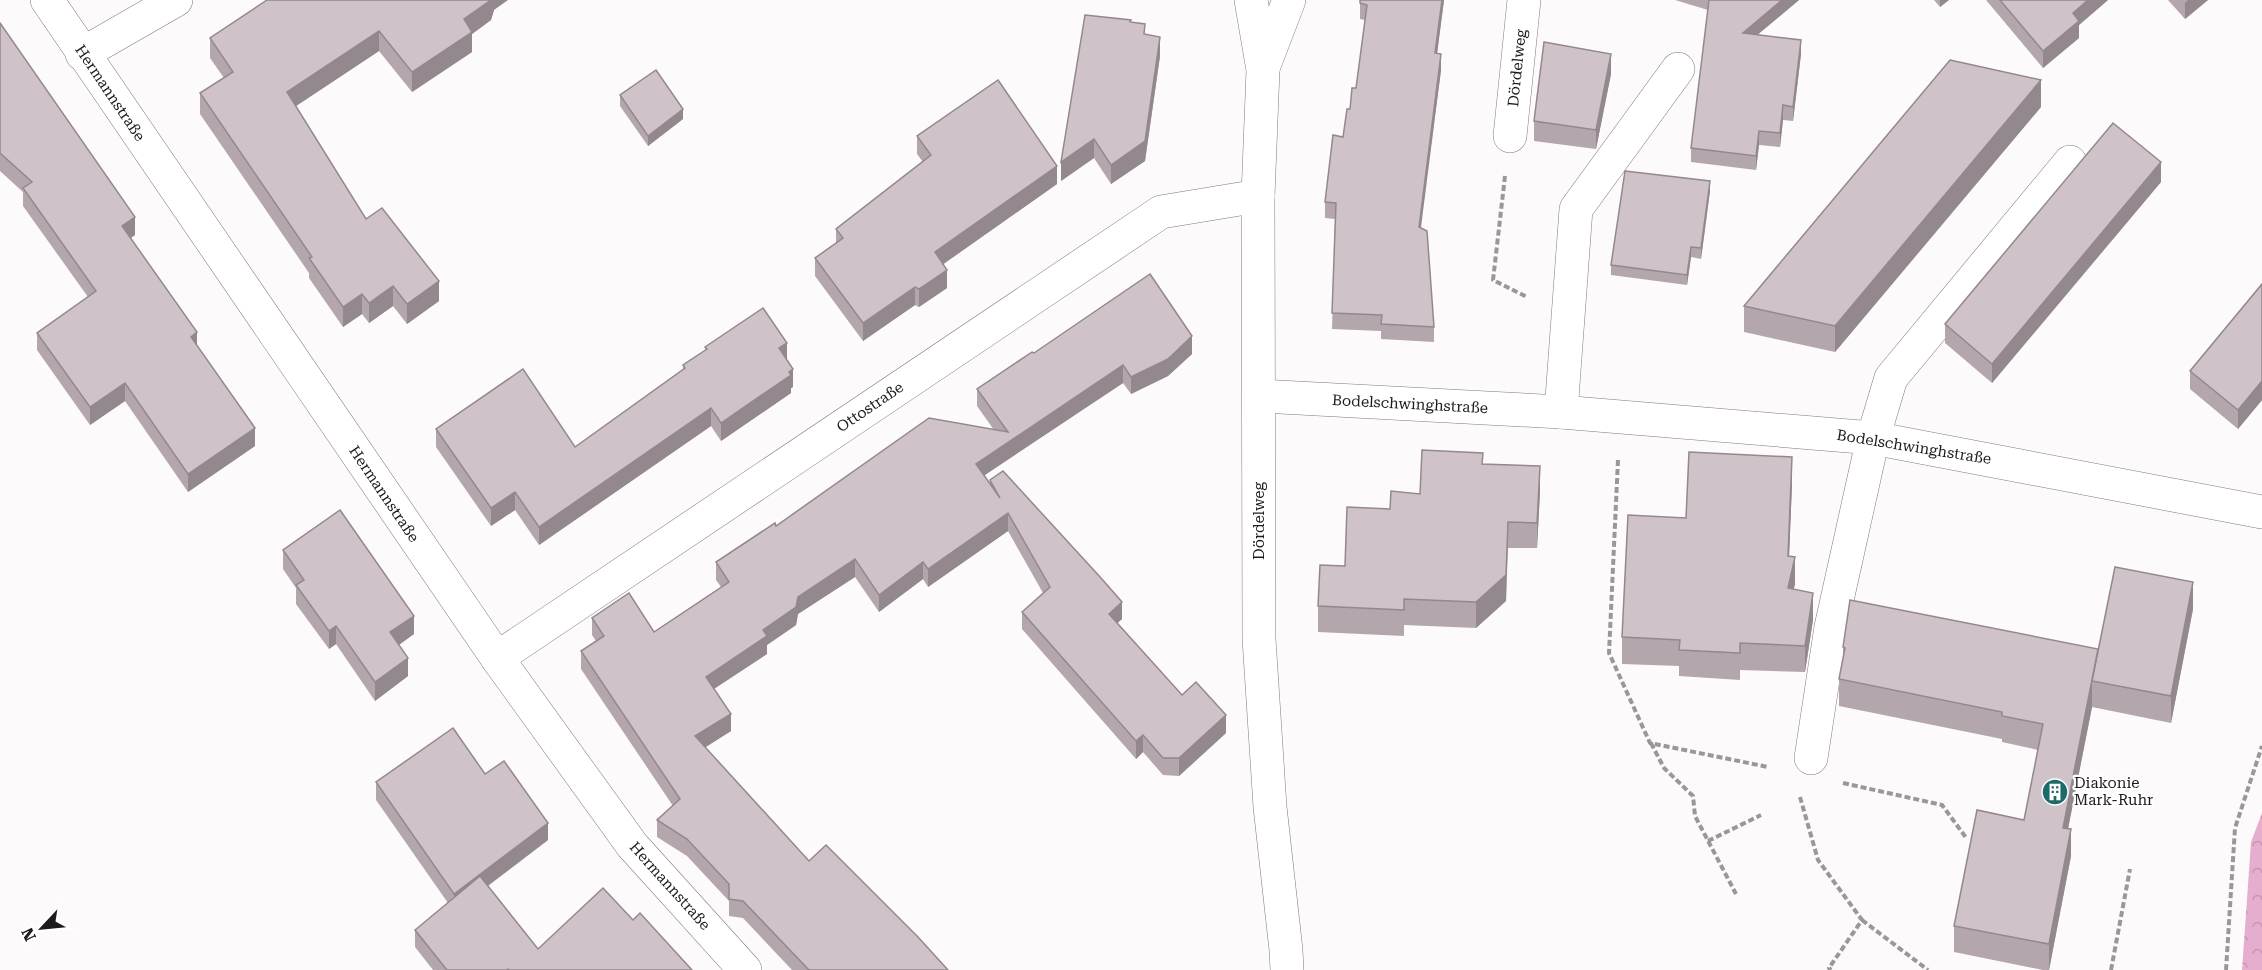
<svg xmlns="http://www.w3.org/2000/svg" width="2262" height="970" font-family="'Roboto Serif',serif">
<style>
.forest{fill:url(#forest-crowns)}
.lines{fill:none;stroke-linecap:round;stroke-linejoin:round}
.minor-casing{stroke:#84777e;stroke-width:34}
.path{stroke:#9a9699;stroke-width:4;stroke-dasharray:6 3;stroke-linecap:butt}
.minor{stroke:#fff;stroke-width:33}
.wall{fill:#b3a7ad}
.shaded-wall{fill:#92888d}
.building{fill:#d0c2c9;stroke:#92888d;stroke-width:1.5}
.labels{text-anchor:middle;dominant-baseline:central;stroke-width:4.5;stroke-linejoin:round;paint-order:stroke}
.street-label{font-size:15px;fill:#1f1a1d;stroke:#fff}
.poi-label{font-size:15px;fill:#1f1a1d;stroke:#fff;text-anchor:start}
</style>
<defs>
<pattern id="forest-crowns" width="20" height="18" patternUnits="userSpaceOnUse" patternTransform="scale(1.5)"><rect width="20" height="18" fill="#e6aece"/><path d="M2 6a3 3 0 1 1 6 0M12 15a3 3 0 1 1 6 0" fill="none" stroke="#c595b0"/></pattern>
</defs>
<rect width="100%" height="100%" fill="#fdfafc"/>
<polygon class="forest" points="2262,813 2262,970 2242,970 2251,842"/>
<g class="lines">
<defs>
<g id="minor">
<polyline points="47,0 497,658 632,845 745,970"/>
<polyline points="1251,0 1263,70 1258,196 1259,639 1270,807 1286,950 1287,970"/>
<polyline points="82,54 176,0"/>
<polyline points="1263,68 1289,0"/>
<polyline points="1510,136 1524,0"/>
<polyline points="1259,396 1561,412 1873,438 2262,512"/>
<polyline points="1561,412 1576,209 1678,69"/>
<polyline points="497,658 1161,212 1258,196"/>
<polyline points="1811,758 1831,627 1873,438 1891,378 2070,162"/>
</g>
</defs>
<use href="#minor" class="minor-casing"/>
<g class="path">
<polyline points="1505,176 1493,280 1527,297"/>
<polyline points="1618,460 1609,653 1650,743 1768,767"/>
<polyline points="1651,743 1664,768 1693,796 1695,816 1736,894"/>
<polyline points="1843,783 1942,805 1967,839"/>
<polyline points="1800,797 1818,860 1862,920 1829,968 1831,970"/>
<polyline points="1708,841 1761,815"/>
<polyline points="1862,920 1928,970"/>
<polyline points="2111,970 2130,869"/>
<polyline points="2226,970 2235,828 2262,746"/>
</g>
<use href="#minor" class="minor"/>
</g>
<g class="wall">
<polygon points="1360,0 1444,0 1437,54 1441,70 1420,228 1434,327 1434,342 1381,339 1381,331 1332,329 1335,219 1325,218 1325,202 1356,88 1365,20 1360,19"/>
<polygon points="1675,0 1799,0 1758,34 1801,54 1793,121 1783,120 1780,147 1759,145 1756,170 1691,162 1691,148 1708,10"/>
<polygon points="1934,0 1949,0 1940,7"/>
<polygon points="1986,0 2108,0 2079,25 2079,38 2043,68"/>
<polygon points="2168,0 2208,0 2185,19"/>
<polygon points="494,10 491,20 472,34 472,52 412,92 379,51 296,106 366,219 439,301 407,324 393,306 369,323 362,314 343,327 309,278 309,273 200,114 200,93 224,78 210,58 210,38"/>
<polygon points="1131,22 1145,34 1160,56 1145,161 1111,184 1094,158 1061,181"/>
<polygon points="0,23 135,235 131,238 197,346 255,446 188,492 125,401 90,425 37,350 37,333 88,297 23,206 23,192 0,171"/>
<polygon points="1611,74 1596,149 1534,141 1534,121"/>
<polygon points="620,95 683,119 648,146 620,106"/>
<polygon points="2041,107 1835,352 1744,332 1744,306"/>
<polygon points="917,136 1057,184 943,264 947,288 919,307 915,305 863,341 815,276 815,258 836,243 836,229 923,162 917,154"/>
<polygon points="2161,182 1992,383 1945,343 1945,324"/>
<polygon points="1710,191 1701,259 1691,257 1687,285 1611,275 1611,265"/>
<polygon points="2262,284 2262,400 2238,429 2190,389 2190,371"/>
<polygon points="705,347 787,360 793,387 791,388 791,393 721,441 711,426 539,545 515,510 491,526 436,447 436,429 575,447 683,370 683,365 705,350"/>
<polygon points="1034,353 1192,354 1168,376 1131,394 1123,383 984,475 990,483 990,480 1122,619 1117,623 1182,695 1226,733 1179,776 1163,775 1143,752 1136,759 1022,629 1022,612 1043,593 1008,531 928,587 923,579 879,612 855,577 798,614 796,625 767,645 767,654 714,689 731,731 705,747 809,861 948,970 792,970 743,918 729,916 729,901 687,856 657,837 657,820 673,806 581,669 581,651 596,641 592,635 592,618 654,632 721,587 716,580 716,562 776,526 994,430 977,406 977,389"/>
<polygon points="1483,464 1540,492 1537,548 1508,548 1506,601 1476,628 1404,625 1404,636 1318,632 1318,606 1345,566 1420,494"/>
<polygon points="1792,484 1789,556 1795,584 1793,589 1813,620 1805,672 1740,670 1740,680 1679,676 1679,666 1622,664 1622,637 1686,518"/>
<polygon points="283,550 414,634 399,645 408,676 375,701 336,644 329,649 296,604 296,588 283,569"/>
<polygon points="2193,609 2171,723 2092,707 2068,829 2071,856 2049,970 2043,970 1954,952 1954,926 2024,820 2038,750 2002,742 2002,739 1839,706 1839,679 1843,659 1843,647 2098,649"/>
<polygon points="485,774 548,840 488,886 538,949 633,920 692,970 433,970 415,947 415,930 448,903 376,800 376,782"/>
</g>
<g class="shaded-wall">
<polygon points="491,0 508,0 494,10 491,20 472,34 472,52 412,92 412,72 464,19"/>
<polygon points="1442,0 1444,0 1435,69 1435,53"/>
<polygon points="1782,0 1799,0 1743,47 1743,33"/>
<polygon points="1940,0 1949,0 1940,7"/>
<polygon points="2088,0 2108,0 2079,25 2079,38 2043,68 2043,51 2073,13"/>
<polygon points="2188,0 2208,0 2185,19 2185,3"/>
<polygon points="379,31 379,51 287,112 287,92"/>
<polygon points="1160,37 1160,56 1145,161 1111,184 1111,165"/>
<polygon points="1801,40 1801,54 1793,121 1793,107"/>
<polygon points="1441,54 1441,70 1419,243 1419,227"/>
<polygon points="1611,54 1611,74 1596,149 1596,130"/>
<polygon points="2041,80 2041,107 1835,352 1835,326"/>
<polygon points="1783,105 1783,120 1780,147 1780,133"/>
<polygon points="683,109 683,119 648,146 648,136"/>
<polygon points="1759,131 1759,145 1756,170 1756,156"/>
<polygon points="1094,139 1094,158 1061,181 1061,162"/>
<polygon points="2161,162 2161,182 1992,383 1992,364"/>
<polygon points="1057,166 1057,184 935,270 935,252"/>
<polygon points="1710,181 1710,191 1701,259 1701,248"/>
<polygon points="135,217 135,235 122,243 122,226"/>
<polygon points="1691,247 1691,257 1687,285 1687,275"/>
<polygon points="947,270 947,288 919,307 919,289"/>
<polygon points="439,281 439,301 407,324 407,304"/>
<polygon points="393,286 393,306 369,323 369,303"/>
<polygon points="915,287 915,305 863,341 863,323"/>
<polygon points="362,294 362,314 343,327 343,307"/>
<polygon points="197,332 197,350 191,337"/>
<polygon points="1192,336 1192,354 1168,376 1131,394 1131,377"/>
<polygon points="787,343 787,361 779,348"/>
<polygon points="1123,365 1123,383 976,481 976,464"/>
<polygon points="793,369 793,387 791,388 791,393 721,441 721,423"/>
<polygon points="2262,381 2262,400 2238,429 2238,410"/>
<polygon points="125,383 125,401 90,425 90,407"/>
<polygon points="711,408 711,426 539,545 539,527"/>
<polygon points="255,428 255,446 188,492 188,474"/>
<polygon points="1792,457 1792,484 1788,583 1788,556"/>
<polygon points="1540,466 1540,492 1537,548 1537,523"/>
<polygon points="515,492 515,510 491,526 491,508"/>
<polygon points="1008,513 1008,531 928,587 928,569"/>
<polygon points="1508,522 1506,601 1476,628 1476,602"/>
<polygon points="1795,557 1795,584 1788,614 1788,588"/>
<polygon points="855,559 855,577 798,614 796,625 767,645 767,654 706,694 706,677 763,630 798,597"/>
<polygon points="923,562 923,579 879,612 879,595"/>
<polygon points="2193,582 2193,609 2171,723 2171,696"/>
<polygon points="1813,593 1813,620 1805,672 1805,646"/>
<polygon points="1122,602 1122,619 1109,631 1109,614"/>
<polygon points="414,616 414,634 390,651 390,632"/>
<polygon points="336,626 336,644 329,649 329,631"/>
<polygon points="2098,649 2092,681 2092,707 2063,854 2063,828"/>
<polygon points="408,658 408,676 375,701 375,682"/>
<polygon points="731,714 731,731 695,754 695,736"/>
<polygon points="1226,715 1226,733 1179,776 1179,758"/>
<polygon points="1143,735 1143,752 1136,759 1136,741"/>
<polygon points="548,823 548,840 454,911 454,894"/>
<polygon points="2071,829 2071,856 2049,970 2049,944"/>
</g>
<g class="building">
<polygon points="267,0 491,0 464,19 472,32 412,72 379,31 287,92 366,219 382,208 439,281 407,304 393,286 369,303 362,294 343,307 309,258 312,257 200,93 233,72 210,38"/>
<polygon points="1360,0 1442,0 1435,53 1441,54 1419,227 1427,231 1434,327 1381,324 1382,315 1332,313 1336,203 1325,202 1333,135 1343,137 1347,109 1350,109 1352,88 1356,88 1367,5 1360,3"/>
<polygon points="1709,0 1782,0 1743,33 1801,40 1793,107 1783,105 1780,133 1759,131 1756,156 1691,148"/>
<polygon points="2000,0 2088,0 2073,13 2079,21 2043,51"/>
<polygon points="1085,15 1131,20 1130,22 1145,24 1144,34 1160,37 1145,141 1111,165 1094,139 1061,162"/>
<polygon points="0,23 135,217 122,226 197,332 191,337 255,428 188,474 125,383 90,407 37,333 96,291 23,188 32,182 0,153"/>
<polygon points="1544,42 1611,54 1596,130 1534,121"/>
<polygon points="1950,60 2041,80 1835,326 1744,306"/>
<polygon points="656,70 683,109 648,136 620,95"/>
<polygon points="998,80 1057,166 935,252 947,270 919,289 915,287 863,323 815,258 843,238 836,229 931,155 917,136"/>
<polygon points="2113,123 2161,162 1992,364 1945,324"/>
<polygon points="1625,171 1710,181 1701,248 1691,247 1687,275 1611,265"/>
<polygon points="1150,274 1192,336 1168,359 1131,377 1123,365 976,464 1000,498 990,480 1003,471 1101,578 1122,602 1109,614 1182,695 1196,682 1226,715 1179,758 1163,758 1143,735 1136,741 1022,612 1050,587 1008,513 928,569 923,562 879,595 855,559 798,597 796,607 763,630 767,636 706,677 731,714 695,736 809,861 826,845 918,937 948,970 809,970 743,901 729,899 729,884 687,839 657,820 680,799 581,651 604,636 592,618 629,593 654,632 729,582 716,562 775,523 776,526 929,418 1008,432 977,389 1032,352 1034,353"/>
<polygon points="2262,284 2262,381 2238,410 2190,371"/>
<polygon points="763,308 787,343 779,348 793,369 789,372 791,375 721,423 711,408 539,527 515,492 491,508 436,429 523,369 575,447 685,368 683,365 707,349 705,347"/>
<polygon points="1422,450 1483,453 1482,464 1540,466 1537,523 1508,522 1506,575 1476,602 1404,599 1404,610 1318,606 1320,565 1345,566 1347,507 1390,509 1391,491 1420,494"/>
<polygon points="1689,452 1792,457 1788,556 1795,557 1788,588 1813,593 1805,646 1740,643 1740,653 1679,650 1680,640 1622,637 1628,515 1686,518"/>
<polygon points="340,510 414,616 390,632 408,658 375,682 336,626 329,631 296,585 304,580 283,550"/>
<polygon points="2115,567 2193,582 2171,696 2092,681"/>
<polygon points="1850,600 2098,649 2063,828 2071,829 2049,944 1954,926 1977,810 2024,820 2043,724 2002,716 2002,712 1839,679 1845,648 1843,647"/>
<polygon points="453,728 485,774 504,761 548,823 454,894 376,782"/>
<polygon points="480,876 538,949 603,888 633,920 640,913 692,970 509,970 508,969 507,970 447,970 415,930"/>
</g>
<defs>
<symbol id="building-disc" viewBox="-11 -11 22 22"><circle r="9.5" fill="#1e6a6a" stroke="#fff"/><path d="M-4-6H4V6H1V3H-1V6H-4ZM-2.5-4.3h1.7v1.8h-1.7ZM.8-4.3h1.7v1.8H.8ZM-2.5-1h1.7V.8h-1.7ZM.8-1h1.7V.8H.8Z" fill="#fff"/></symbol>
</defs>
<g fill-rule="evenodd">
<use href="#building-disc" x="2040" y="777" width="30" height="30"/>
</g>
<g class="labels">
<g class="street-label">
<text transform="translate(1517 68) rotate(-84)">Dördelweg</text>
<text transform="translate(110 93) rotate(56)">Hermannstraße</text>
<text transform="translate(1410 404) rotate(3)">Bodelschwinghstraße</text>
<text transform="translate(870 407) rotate(-34)">Ottostraße</text>
<text transform="translate(1914 447) rotate(9)">Bodelschwinghstraße</text>
<text transform="translate(384 494) rotate(56)">Hermannstraße</text>
<text transform="translate(1259 521) rotate(-90)">Dördelweg</text>
<text transform="translate(670 886) rotate(48)">Hermannstraße</text>
</g>
<g class="poi-label">
<text x="2074" y="783">Diakonie<tspan x="2074" dy="17">Mark-Ruhr</tspan></text>
</g>
</g>
<g transform="translate(42 928) rotate(244)" stroke="#ffffff" stroke-width="4.5" paint-order="stroke">
<path d="M0-4.5L10 22L0 15L-10 22Z" fill="#1f1a1d"/>
<text y="-9" font-size="16" font-weight="bold" text-anchor="middle" fill="#1f1a1d">N</text>
</g>
</svg>
